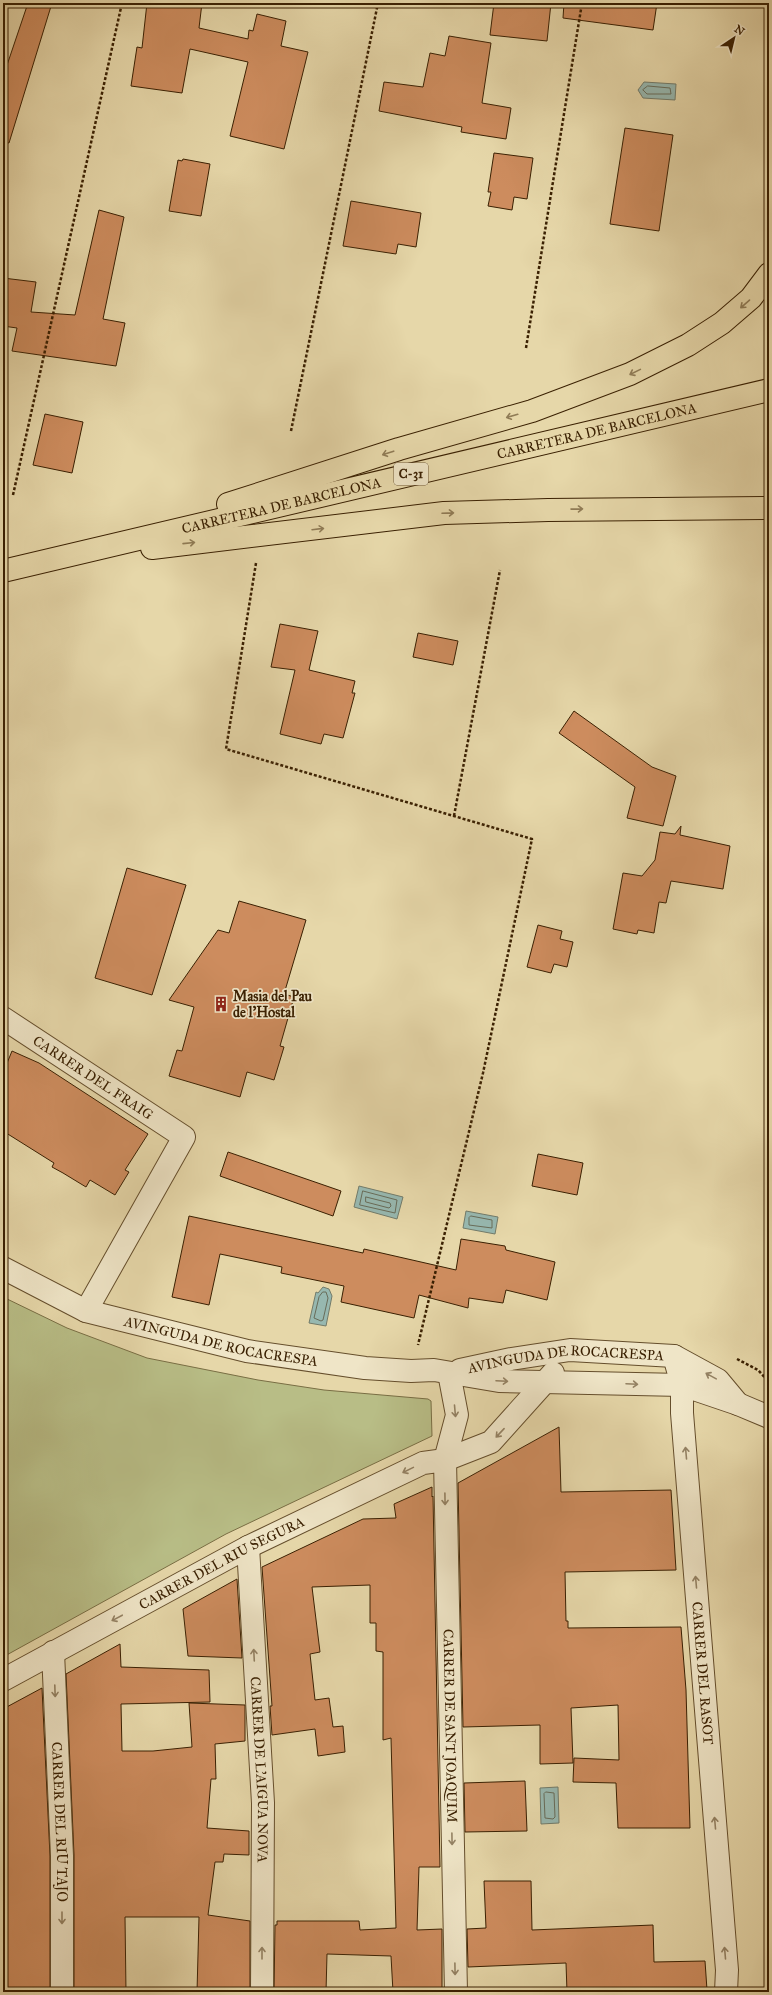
<svg xmlns="http://www.w3.org/2000/svg" width="772" height="1995" font-family="'IM FELL Great Primer',serif">
<style>
.green{fill:#b8bd86;stroke:#796e44}
.water{fill:#97b8b0;stroke:#727b6a}
.lines{fill:none;stroke-linecap:round;stroke-linejoin:round}
.shore{stroke:#686c59;stroke-width:1}
.building{fill:#cd8c5e;stroke:#3a2002}
.minor-casing{stroke:#654e2c;stroke-width:24}
.tertiary-casing{stroke:#654e2c;stroke-width:24}
.trunk-casing{stroke:#3a2002;stroke-width:24}
.path{stroke:#3a2002;stroke-width:2.5;stroke-dasharray:3 2;stroke-linecap:butt}
.minor{stroke:#efe5c7;stroke-width:22}
.tertiary{stroke:#efe5c7;stroke-width:22}
.trunk{stroke:#e6d7a9;stroke-width:22}
.oneway{stroke:#907c56}
.oneway2{stroke:#948264}
.labels{text-anchor:middle;dominant-baseline:central;stroke-width:3.5;stroke-linejoin:round;paint-order:stroke}
.shield{fill:#efe5c7;stroke:#705b3d;stroke-width:1}
.shield-label{font-size:13px;font-weight:bold;fill:#3a2002}
.street-label{font-size:14px;fill:#3a2002;stroke:#efe5c7}
.poi-label{font-size:14px;font-weight:bold;fill:#3a2002;stroke:#efe5c7;text-anchor:start}
</style>
<rect width="100%" height="100%" fill="#e6d7a9"/>
<filter id="stains"><feTurbulence type="fractalNoise" baseFrequency=".005" numOctaves="4"/><feColorMatrix values="0 0 0 0 .2 0 0 0 0 .09 0 0 0 0 .02 0 0 0 .5 -.17"/></filter>
<radialGradient id="worn" r=".72"><stop offset=".6" stop-color="#630" stop-opacity="0"/><stop offset="1" stop-color="#630" stop-opacity=".3"/></radialGradient>
<polygon class="green" points="3,1297 67,1328 147,1358 258,1380 324,1390 428,1399 431,1401 432,1436 226,1534 3,1657"/>
<g class="water">
<polygon points="644,82 676,84 675,100 643,98 638,90"/>
<polygon points="359,1186 403,1197 397,1219 354,1207"/>
<polygon points="466,1211 498,1217 495,1234 463,1228"/>
<polygon points="323,1287 329,1289 332,1296 326,1326 309,1323 316,1292 318,1293"/>
<polygon points="558,1787 559,1823 541,1824 540,1788"/>
</g>
<g class="lines">
<g class="shore">
<polygon points="648,86 670,88 671,94 647,94 643,90"/>
<polygon points="363,1191 397,1200 395,1213 360,1205"/>
<polygon points="366,1197 390,1203 391,1206 389,1208 366,1202"/>
<polygon points="471,1216 492,1220 492,1228 469,1225 469,1218"/>
<polygon points="323,1292 326,1292 328,1298 323,1320 321,1321 314,1318 319,1297"/>
<polygon points="546,1792 554,1793 555,1817 553,1819 545,1818 544,1794"/>
</g>
</g>
<g class="building">
<polygon points="28,3 52,3 9,143 3,142 3,77"/>
<polygon points="147,3 202,3 199,28 248,39 249,30 253,31 257,14 286,21 281,46 308,52 284,149 230,136 248,62 190,49 182,93 131,86 137,47 142,48"/>
<polygon points="494,3 551,3 547,41 490,35"/>
<polygon points="564,3 657,3 653,30 563,18"/>
<polygon points="449,36 491,43 482,103 511,108 506,139 461,132 462,127 379,111 384,82 423,87 430,53 445,56"/>
<polygon points="625,128 673,135 659,231 610,224"/>
<polygon points="494,153 533,158 527,199 514,197 512,210 488,206 491,192 488,192"/>
<polygon points="183,159 210,164 201,216 169,211 178,160 182,161"/>
<polygon points="351,201 421,213 416,247 398,244 396,254 343,246"/>
<polygon points="99,210 124,217 103,319 125,323 116,366 12,351 17,328 3,326 3,278 36,282 31,312 75,315"/>
<polygon points="45,414 83,422 72,473 33,465"/>
<polygon points="280,624 318,631 309,670 355,681 352,693 355,693 343,738 324,734 321,744 280,734 295,670 271,667"/>
<polygon points="418,633 458,641 453,665 413,657"/>
<polygon points="574,711 652,767 676,776 663,826 627,818 635,787 559,733"/>
<polygon points="681,826 680,835 730,846 723,889 671,881 666,903 659,902 654,933 638,930 637,934 613,929 623,873 642,876 655,860 660,832 675,834"/>
<polygon points="127,868 186,885 152,995 95,978"/>
<polygon points="239,901 306,920 284,994 294,997 280,1046 284,1047 274,1080 247,1072 240,1097 169,1076 177,1050 182,1051 194,1007 169,1000 218,930 229,933"/>
<polygon points="538,925 562,931 560,939 573,942 567,967 554,964 551,973 527,967"/>
<polygon points="12,1051 39,1063 148,1134 125,1170 129,1172 115,1195 90,1180 86,1187 63,1173 52,1167 54,1163 3,1131 3,1073"/>
<polygon points="228,1152 341,1191 333,1216 220,1176"/>
<polygon points="538,1154 583,1163 577,1195 532,1186"/>
<polygon points="189,1216 363,1253 364,1249 456,1270 461,1239 505,1246 506,1250 555,1262 547,1300 506,1290 503,1303 469,1298 468,1308 419,1295 414,1318 341,1302 344,1286 281,1273 282,1267 220,1254 209,1305 172,1297"/>
<polygon points="559,1427 561,1492 671,1490 676,1570 565,1572 566,1621 568,1621 568,1628 681,1627 686,1690 690,1828 618,1828 616,1783 573,1782 574,1758 619,1760 618,1705 571,1708 573,1763 540,1764 540,1725 463,1727 458,1483"/>
<polygon points="432,1487 432,1497 433,1496 440,1867 419,1867 417,1930 442,1929 442,1992 393,1992 391,1956 327,1954 326,1992 274,1992 275,1925 277,1925 277,1921 359,1921 360,1930 396,1928 391,1738 383,1740 383,1652 376,1651 376,1623 370,1623 370,1585 312,1587 320,1652 310,1654 315,1700 329,1698 333,1727 343,1726 345,1752 318,1756 315,1729 272,1735 270,1706 272,1706 262,1567 363,1519 396,1518 394,1504"/>
<polygon points="237,1579 242,1658 188,1656 183,1609"/>
<polygon points="120,1644 121,1667 209,1670 210,1702 121,1704 122,1751 153,1751 192,1747 189,1703 245,1705 245,1741 215,1744 216,1779 211,1779 207,1828 249,1831 249,1855 224,1854 223,1862 215,1862 208,1915 250,1921 250,1992 197,1992 199,1917 125,1917 126,1992 74,1992 74,1855 66,1674"/>
<polygon points="42,1688 50,1856 50,1992 3,1992 3,1709"/>
<polygon points="525,1781 527,1831 465,1832 464,1783"/>
<polygon points="484,1881 531,1881 532,1930 653,1925 654,1962 705,1961 707,1990 656,1992 567,1992 566,1963 468,1967 467,1929 486,1928"/>
</g>
<g class="lines">
<defs>
<g id="minor">
<path id="s1" d="M3,1018L184,1137L86,1311"/>
<path id="s2" d="M674,1356L682,1385V1413L727,1970L726,1992"/>
<path id="s3" d="M248,1547L263,1803L262,1992"/>
<path id="s4" d="M53,1652L62,1856V1992"/>
<path id="s5" d="M3,1680L248,1547L423,1463L445,1460L456,1992"/>
</g>
<g id="tertiary">
<path id="s6" d="M3,1268L86,1311L247,1351L365,1368L411,1371L434,1370L499,1381L682,1385L738,1404L769,1417"/>
<path id="s7" d="M460,1370L511,1359L570,1350L674,1356L718,1380L738,1404"/>
<polyline points="445,1460 491,1442 553,1373"/>
<polyline points="445,1460 457,1415 449,1373"/>
</g>
<g id="trunk">
<polyline points="228,504 399,449 532,411 630,374 688,345 722,323 751,298 769,274"/>
<polyline points="152,548 444,513 548,510 769,508"/>
<path id="s8" d="M3,571L769,390"/>
</g>
</defs>
<use href="#minor" class="minor-casing"/>
<use href="#tertiary" class="tertiary-casing"/>
<use href="#trunk" class="trunk-casing"/>
<g class="path">
<polyline points="526,348 582,3"/>
<polyline points="291,431 378,3"/>
<polyline points="13,495 122,3"/>
<polyline points="256,563 226,749 532,839 483,1073 418,1345"/>
<polyline points="454,816 500,570"/>
<polyline points="737,1359 758,1370 769,1382"/>
</g>
<use href="#minor" class="minor"/>
<use href="#tertiary" class="tertiary"/>
<use href="#trunk" class="trunk"/>
</g>
<defs><path id="oneway-shaft" d="M-6 0H5M1.5-3L5.5 0L1.5 3" fill="none" stroke-width="1.6" stroke-linecap="round" stroke-linejoin="round"/></defs>
<g class="oneway">
<use href="#oneway-shaft" transform="translate(745 304) rotate(139)"/>
<use href="#oneway-shaft" transform="translate(635 372) rotate(154)"/>
<use href="#oneway-shaft" transform="translate(512 416) rotate(164)"/>
<use href="#oneway-shaft" transform="translate(388 453) rotate(162)"/>
<use href="#oneway-shaft" transform="translate(577 509) rotate(-1)"/>
<use href="#oneway-shaft" transform="translate(448 513) rotate(-2)"/>
<use href="#oneway-shaft" transform="translate(318 529) rotate(-7)"/>
<use href="#oneway-shaft" transform="translate(189 543) rotate(-6)"/>
</g>
<g class="oneway2">
<use href="#oneway-shaft" transform="translate(711 1376) rotate(-151)"/>
<use href="#oneway-shaft" transform="translate(502 1381) rotate(3)"/>
<use href="#oneway-shaft" transform="translate(632 1384) rotate(3)"/>
<use href="#oneway-shaft" transform="translate(455 1411) rotate(85)"/>
<use href="#oneway-shaft" transform="translate(500 1433) rotate(133)"/>
<use href="#oneway-shaft" transform="translate(686 1453) rotate(-95)"/>
<use href="#oneway-shaft" transform="translate(408 1470) rotate(154)"/>
<use href="#oneway-shaft" transform="translate(445 1499) rotate(89)"/>
<use href="#oneway-shaft" transform="translate(696 1582) rotate(-95)"/>
<use href="#oneway-shaft" transform="translate(117 1618) rotate(152)"/>
<use href="#oneway-shaft" transform="translate(254 1655) rotate(-93)"/>
<use href="#oneway-shaft" transform="translate(55 1691) rotate(88)"/>
<use href="#oneway-shaft" transform="translate(715 1823) rotate(-95)"/>
<use href="#oneway-shaft" transform="translate(452 1839) rotate(89)"/>
<use href="#oneway-shaft" transform="translate(62 1918) rotate(90)"/>
<use href="#oneway-shaft" transform="translate(262 1953) rotate(-90)"/>
<use href="#oneway-shaft" transform="translate(725 1953) rotate(-95)"/>
<use href="#oneway-shaft" transform="translate(455 1969) rotate(89)"/>
</g>
<defs>
<symbol id="building-bare" viewBox="-9 -9 18 18"><path d="M-4-6H4V6H1V3H-1V6H-4ZM-2.5-4.3h1.7v1.8h-1.7ZM.8-4.3h1.7v1.8H.8ZM-2.5-1h1.7V.8h-1.7ZM.8-1h1.7V.8H.8Z" fill="#8f2418" stroke="#efe5c7" stroke-width="2.5" paint-order="stroke"/></symbol>
</defs>
<g fill-rule="evenodd">
<use href="#building-bare" x="210" y="993" width="22" height="22"/>
</g>
<g class="labels">
<rect class="shield" x="394" y="463" width="34" height="22" rx="3"/>
<g class="shield-label">
<text x="411" y="474">C-31</text>
</g>
<g class="street-label">
<text stroke="none"><textPath href="#s8" startOffset="610">CARRETERA DE BARCELONA</textPath></text>
<text stroke="none"><textPath href="#s8" startOffset="286">CARRETERA DE BARCELONA</textPath></text>
<text stroke="none"><textPath href="#s1" startOffset="108">CARRER DEL FRAIG</textPath></text>
<text stroke="none"><textPath href="#s6" startOffset="232">AVINGUDA DE ROCACRESPA</textPath></text>
<text stroke="none"><textPath href="#s7" startOffset="107">AVINGUDA DE ROCACRESPA</textPath></text>
<text stroke="none"><textPath href="#s5" startOffset="248">CARRER DEL RIU SEGURA</textPath></text>
<text stroke="none"><textPath href="#s2" startOffset="319">CARRER DEL RASOT</textPath></text>
<text stroke="none"><textPath href="#s5" startOffset="761">CARRER DE SANT JOAQUIM</textPath></text>
<text stroke="none"><textPath href="#s3" startOffset="223">CARRER DE L'AIGUA NOVA</textPath></text>
<text stroke="none"><textPath href="#s4" startOffset="170">CARRER DEL RIU TAJO</textPath></text>
</g>
<g class="poi-label">
<text x="233" y="996">Masia del Pau<tspan x="233" dy="16">de l'Hostal</tspan></text>
</g>
</g>
<rect width="772" height="1995" fill="none" stroke="#e6d7a9" stroke-width="16"/>
<rect x="4" y="4" width="764" height="1987" fill="none" stroke="#3a2002" stroke-width="2"/>
<rect x="8" y="8" width="756" height="1979" fill="none" stroke="#3a2002"/>
<g transform="translate(734 38) rotate(35)" stroke="#efe5c7" stroke-width="3" paint-order="stroke">
<path d="M0-3L7 15L0 10L-7 15Z" fill="#3a2002"/>
<text y="-6" font-size="11" font-weight="bold" text-anchor="middle" fill="#3a2002">N</text>
</g>
<rect width="100%" height="100%" filter="url(#stains)"/>
<rect width="100%" height="100%" fill="url(#worn)"/>
</svg>
